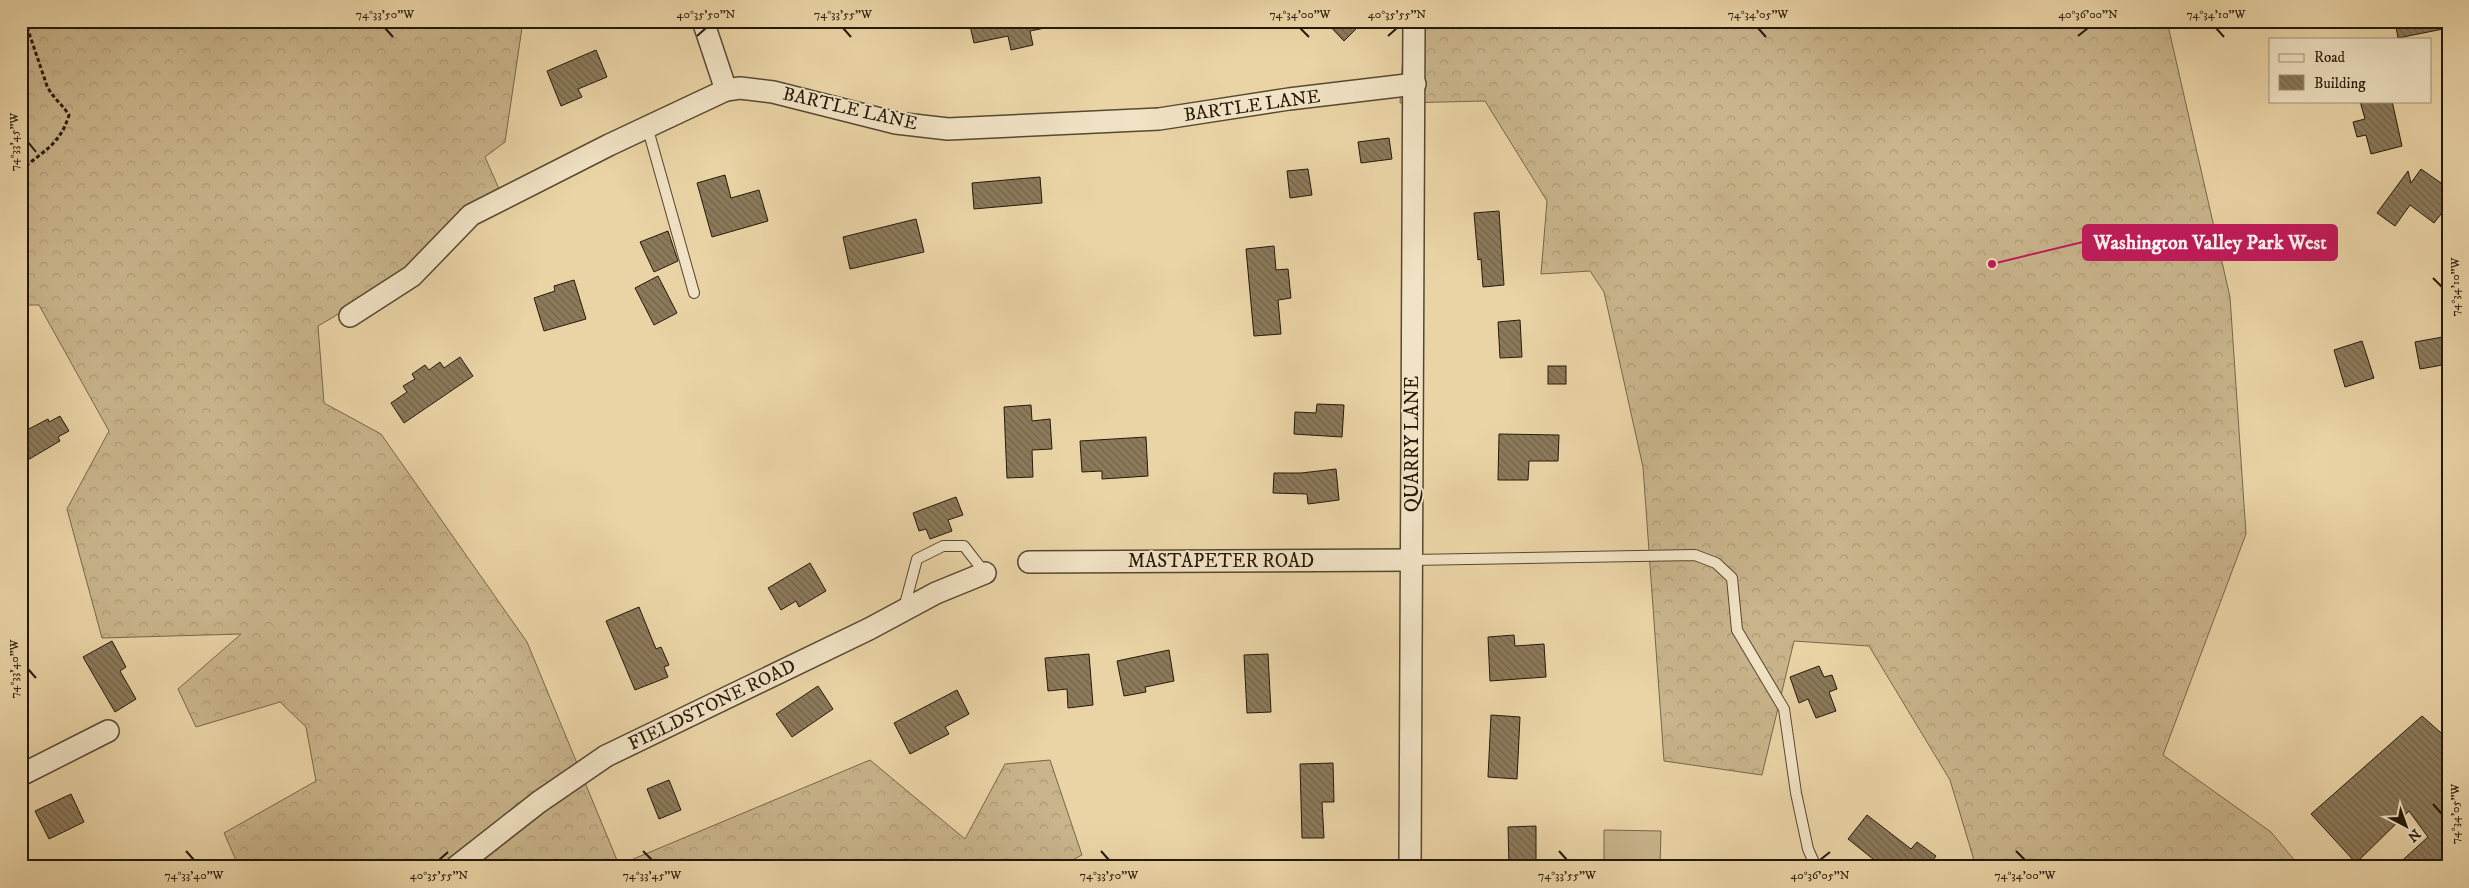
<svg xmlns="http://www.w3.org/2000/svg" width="2469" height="888" font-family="'IM FELL DW Pica',serif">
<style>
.grass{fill:#c9b48b;stroke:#78664a}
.forest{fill:url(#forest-crowns);stroke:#78664a}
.building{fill:url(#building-back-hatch);stroke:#261909}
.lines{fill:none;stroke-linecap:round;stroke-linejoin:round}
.lane-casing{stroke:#574830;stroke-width:12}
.street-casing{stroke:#574830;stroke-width:24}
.path{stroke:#261909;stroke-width:3;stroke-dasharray:4 2.5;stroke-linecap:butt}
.lane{stroke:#f1e3c5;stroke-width:10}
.street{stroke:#f1e3c5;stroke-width:21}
.ticks{fill:none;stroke:#261909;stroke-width:2}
.labels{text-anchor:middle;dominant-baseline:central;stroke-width:4;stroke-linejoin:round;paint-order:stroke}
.street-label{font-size:19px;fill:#261909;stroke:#f1e3c5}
.leader{fill:none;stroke:#c2185b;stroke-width:2}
.callout-dot{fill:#c2185b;stroke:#f1e3c5;stroke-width:2}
.callout{fill:#c2185b;stroke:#c2185b;stroke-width:2}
.callout-label{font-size:20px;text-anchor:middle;font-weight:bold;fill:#fff}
.neatline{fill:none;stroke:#261909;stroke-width:2}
.ticks-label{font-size:12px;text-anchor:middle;fill:#261909}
</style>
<defs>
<pattern id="forest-crowns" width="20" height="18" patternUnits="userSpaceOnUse" patternTransform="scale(1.25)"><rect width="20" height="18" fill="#c9b48b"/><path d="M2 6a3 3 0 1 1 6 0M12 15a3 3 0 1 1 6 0" fill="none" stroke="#ac9a77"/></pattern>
<pattern id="building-back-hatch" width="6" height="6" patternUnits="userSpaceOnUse" patternTransform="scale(1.25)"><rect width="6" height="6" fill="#8c7a5b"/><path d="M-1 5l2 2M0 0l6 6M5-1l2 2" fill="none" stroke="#726349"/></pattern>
</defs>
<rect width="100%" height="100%" fill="#ead4a6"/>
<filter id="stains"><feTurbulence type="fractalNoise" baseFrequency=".004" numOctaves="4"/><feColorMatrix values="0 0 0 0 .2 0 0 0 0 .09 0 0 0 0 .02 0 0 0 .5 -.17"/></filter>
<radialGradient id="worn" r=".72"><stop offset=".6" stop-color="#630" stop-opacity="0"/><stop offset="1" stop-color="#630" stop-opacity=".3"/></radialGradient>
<polygon class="grass" points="1604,830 1661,831 1660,867 1604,867"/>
<g class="forest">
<path d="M21,21H523L505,142L485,157L500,191C442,239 384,289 318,326L324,403L381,434L527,642L619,865L870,760L965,839L1005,764L1050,760L1082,855L1059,867H239L224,833L316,781L306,727L280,702L196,727L178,689L241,634L102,638L67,509L109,431L39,305H21Z"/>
<polygon points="1405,21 2167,21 2230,297 2246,534 2163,755 2271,832 2300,867 1976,867 1950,780 1869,646 1794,641 1762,775 1664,761 1643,467 1604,292 1590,271 1541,274 1547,201 1485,101 1400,103"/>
</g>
<g class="building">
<polygon points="969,21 1044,21 1045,28 1030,31 1033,45 1011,50 1008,36 974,43"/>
<polygon points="1325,21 1364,21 1344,41"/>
<polygon points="2395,21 2442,21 2443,29 2398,38"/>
<polygon points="596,50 607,77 578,89 582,97 561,106 547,71"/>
<polygon points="2360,101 2392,101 2402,146 2371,154 2366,135 2357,137 2353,122 2365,119"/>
<polygon points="1389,138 1392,159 1361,163 1358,142"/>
<polygon points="1308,169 1312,195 1290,198 1287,171"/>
<polygon points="2421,169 2448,188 2448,205 2434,223 2410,205 2395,226 2377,213 2408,171 2411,183"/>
<polygon points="725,175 731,198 759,190 768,221 712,237 697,183"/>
<polygon points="1040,177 1042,203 974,209 972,183"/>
<polygon points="1499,211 1504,285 1483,287 1481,259 1478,260 1474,213"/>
<polygon points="916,219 924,252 850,269 843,237"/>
<polygon points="668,231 678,261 654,272 640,242"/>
<polygon points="1274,246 1276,270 1288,269 1291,298 1278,300 1281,334 1254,336 1246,249"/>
<polygon points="658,276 677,313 654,325 635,288"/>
<polygon points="574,280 586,319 544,331 534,298 555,291 554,286"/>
<polygon points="1520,320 1522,357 1500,358 1498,322"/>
<polygon points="2448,336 2448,364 2420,369 2415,342"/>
<polygon points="2362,341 2374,378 2345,387 2334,350"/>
<polygon points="460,357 473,376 404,423 391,403 407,392 403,386 415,379 412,374 425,365 429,370 440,362 444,368"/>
<rect x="1548" y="366" width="18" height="18"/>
<polygon points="1317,404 1344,405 1342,437 1294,434 1295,412 1316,413"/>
<polygon points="1031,405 1032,421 1050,419 1052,449 1032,450 1033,477 1007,478 1004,407"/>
<polygon points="60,416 69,431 58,437 60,441 21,464 21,433 48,419 49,422"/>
<polygon points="1499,434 1559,435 1558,461 1529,461 1528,480 1498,480"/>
<polygon points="1146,437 1148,476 1102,479 1102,471 1082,472 1080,441"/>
<polygon points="1336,469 1339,500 1308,504 1307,494 1273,493 1274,473 1301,473"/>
<polygon points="956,497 963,515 948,520 952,531 930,539 926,529 919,531 913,513"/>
<polygon points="810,563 826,591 799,607 796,601 781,610 768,588"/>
<polygon points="639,607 656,649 661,647 669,665 664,667 668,677 635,690 606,621"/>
<polygon points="1514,635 1515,646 1544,644 1546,677 1490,681 1488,637"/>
<polygon points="112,641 126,667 120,671 136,699 115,712 83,657"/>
<polygon points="1169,650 1174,681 1145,687 1146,692 1124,696 1117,661"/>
<polygon points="1089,654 1093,705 1068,708 1067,689 1048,691 1045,658"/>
<polygon points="1268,654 1271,712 1247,713 1244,655"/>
<polygon points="1819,666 1824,677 1832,675 1837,689 1829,692 1836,711 1816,718 1808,699 1799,703 1790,677"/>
<polygon points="818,686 833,709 792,737 776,714"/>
<polygon points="957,690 969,714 945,727 949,734 910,754 894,723"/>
<polygon points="1491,715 1520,717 1517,779 1488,777"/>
<polygon points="2422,716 2448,739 2448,867 2395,867 2428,837 2409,811 2356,863 2311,814"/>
<polygon points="1333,763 1334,802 1322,802 1324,838 1302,838 1300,764"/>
<polygon points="669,780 681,810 659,819 647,789"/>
<polygon points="71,794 84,822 49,839 35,811"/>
<polygon points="1867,815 1911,849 1917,842 1936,856 1928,867 1883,867 1848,839"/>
<polygon points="1536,826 1536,867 1509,867 1508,827"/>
</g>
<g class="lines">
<defs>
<g id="lane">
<polyline points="647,126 694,293"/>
<polyline points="1412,560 1695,555 1716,563 1732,578 1737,630 1784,709 1796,793 1808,849 1816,867"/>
<polyline points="904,608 917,559 943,546 964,546 985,573"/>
</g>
<g id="street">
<polyline points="703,21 726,90"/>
<polyline points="350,316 412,276 471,215 609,145 726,90 740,88 773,92 896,123 948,129 1159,119 1289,99 1415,84"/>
<polyline points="1029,562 1412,560"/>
<polyline points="21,775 108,731"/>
<polyline points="456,867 539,802 606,756 869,629 936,593 985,573"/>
<polyline points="1410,867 1414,21"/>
</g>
</defs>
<use href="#lane" class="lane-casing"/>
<use href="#street" class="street-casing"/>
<path class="path" d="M21,170C43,151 60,145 69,115C62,104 53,98 47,86L25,21"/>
<use href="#lane" class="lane"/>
<use href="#street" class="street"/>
</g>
<path class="ticks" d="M385,28L393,37M843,28L851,37M1300,28L1309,37M1758,28L1766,37M2216,28L2224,37M697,36L706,28M1388,36L1397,28M2078,36L2088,28M28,142L36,152M2433,278L2442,287M28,669L36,678M2433,804L2442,814M186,851L194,860M643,851L652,860M1101,851L1109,860M1559,851L1567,860M2016,851L2025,860M439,860L448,852M1820,860L1830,852"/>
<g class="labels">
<g class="street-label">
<text transform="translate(1252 106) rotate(-8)">BARTLE LANE</text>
<text transform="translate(850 109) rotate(13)">BARTLE LANE</text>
<text transform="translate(1412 444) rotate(-90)">QUARRY LANE</text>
<text x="1221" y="561">MASTAPETER ROAD</text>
<text transform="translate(712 705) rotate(-26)">FIELDSTONE ROAD</text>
</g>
</g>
<path class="leader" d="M1992 264L2083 242"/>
<circle class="callout-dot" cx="1992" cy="264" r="5"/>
<rect class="callout" x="2083" y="225" width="254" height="35" rx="5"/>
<g class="callout-label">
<text x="2210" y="249">Washington Valley Park West</text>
</g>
<rect width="2469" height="888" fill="none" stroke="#ead4a6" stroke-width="55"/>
<rect x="2269" y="38" width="162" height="65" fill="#f1e3c5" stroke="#a0927a"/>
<rect x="2279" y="54" width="25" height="8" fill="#f1e3c5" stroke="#a0927a"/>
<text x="2314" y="62" font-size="15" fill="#261909">Road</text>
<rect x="2279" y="75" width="25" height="15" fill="url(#building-back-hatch)" stroke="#a0927a"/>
<text x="2314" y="88" font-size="15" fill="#261909">Building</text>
<g transform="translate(2406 826) rotate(139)" stroke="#f1e3c5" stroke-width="4" paint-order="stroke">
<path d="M0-4L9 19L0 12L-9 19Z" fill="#261909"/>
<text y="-8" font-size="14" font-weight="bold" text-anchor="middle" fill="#261909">N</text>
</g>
<rect x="28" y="28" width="2414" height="832" class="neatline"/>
<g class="ticks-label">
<text x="385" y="18">74°33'50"W</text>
<text x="706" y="18">40°35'50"N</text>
<text x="843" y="18">74°33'55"W</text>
<text x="1300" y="18">74°34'00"W</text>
<text x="1397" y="18">40°35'55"N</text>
<text x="1758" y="18">74°34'05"W</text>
<text x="2088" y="18">40°36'00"N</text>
<text x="2216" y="18">74°34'10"W</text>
<text transform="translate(14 142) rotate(-90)" y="4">74°33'45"W</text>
<text transform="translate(2455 287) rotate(-90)" y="4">74°34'10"W</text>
<text transform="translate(14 669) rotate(-90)" y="4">74°33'40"W</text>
<text transform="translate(2455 814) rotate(-90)" y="4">74°34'05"W</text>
<text x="194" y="879">74°33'40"W</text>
<text x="439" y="879">40°35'55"N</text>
<text x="652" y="879">74°33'45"W</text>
<text x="1109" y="879">74°33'50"W</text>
<text x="1567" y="879">74°33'55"W</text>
<text x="1820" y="879">40°36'05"N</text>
<text x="2025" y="879">74°34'00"W</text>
</g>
<rect width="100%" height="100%" filter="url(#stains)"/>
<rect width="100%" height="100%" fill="url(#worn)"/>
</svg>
